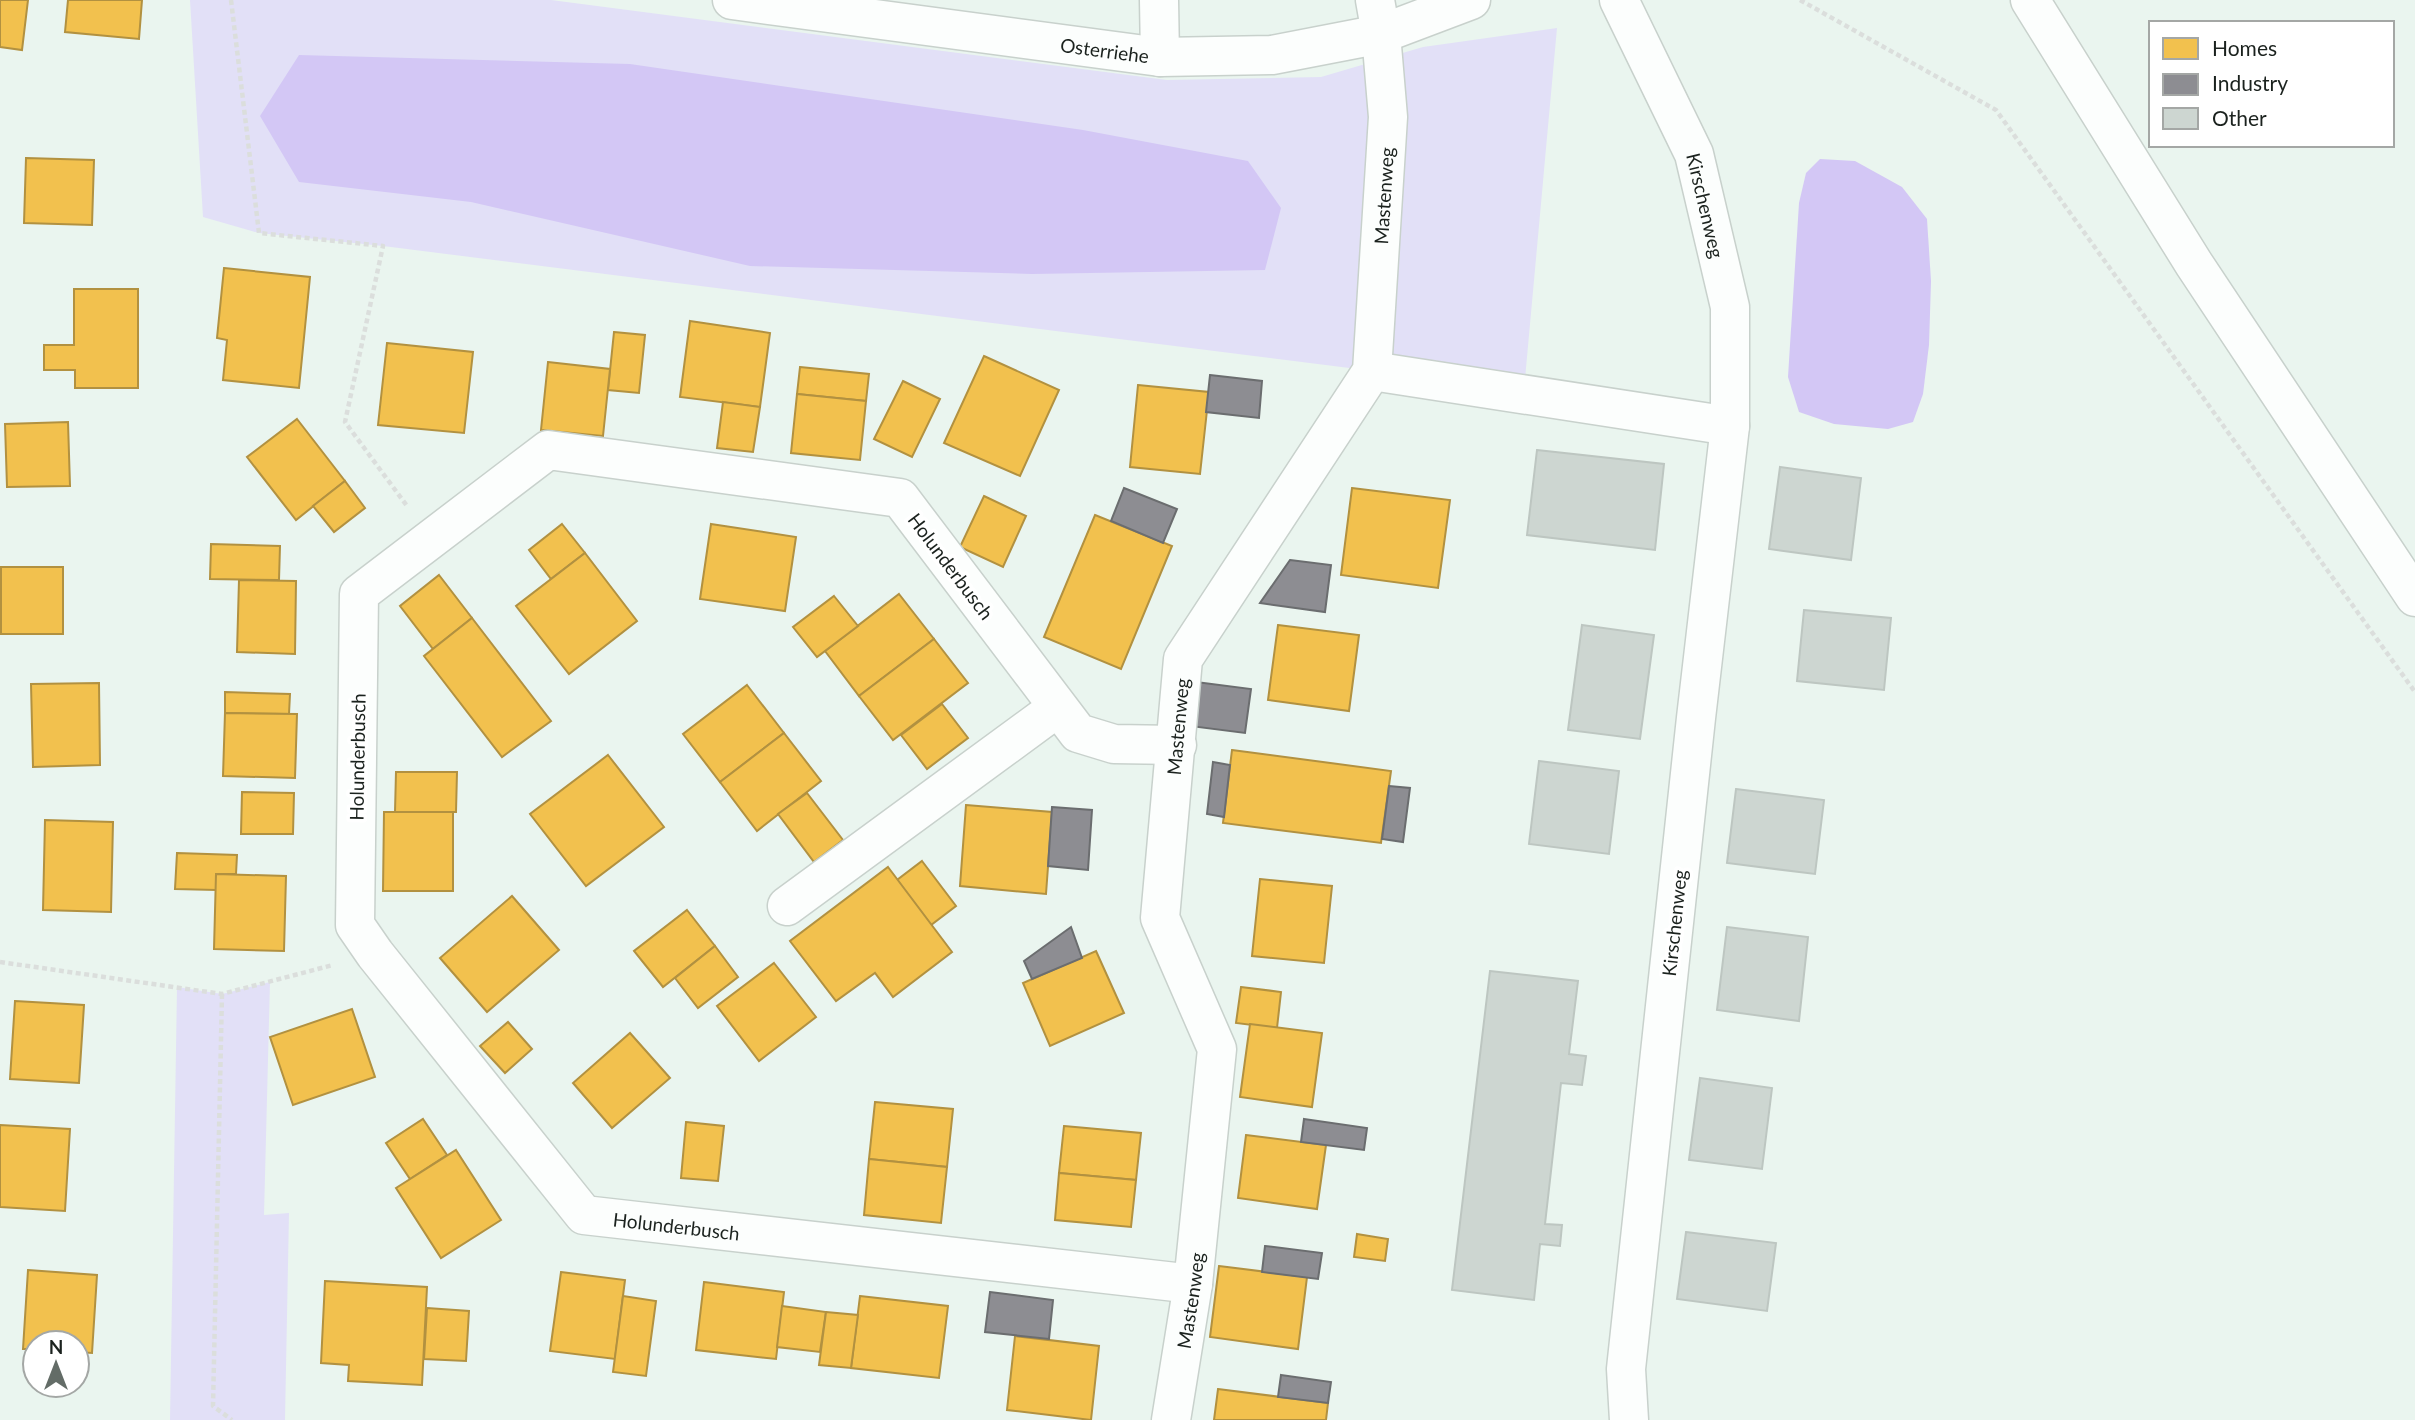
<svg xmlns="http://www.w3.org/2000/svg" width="2415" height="1420" font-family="Lato,sans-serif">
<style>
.green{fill:#e2e0f7}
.water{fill:#d3c7f5}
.homes{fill:#f2c14e;stroke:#b29140;stroke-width:2}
.industry{fill:#8d8d92;stroke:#6b6d6f;stroke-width:2}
.building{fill:#cdd6d1;stroke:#bdc6c1;stroke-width:2}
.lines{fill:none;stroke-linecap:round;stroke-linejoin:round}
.minor-casing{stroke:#c8d1cc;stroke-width:41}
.major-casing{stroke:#c8d1cc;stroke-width:41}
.path{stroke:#dbdedc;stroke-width:4.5;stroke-dasharray:5 3.5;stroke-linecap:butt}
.minor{stroke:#fcfefd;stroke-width:38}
.major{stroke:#fcfefd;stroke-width:38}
.labels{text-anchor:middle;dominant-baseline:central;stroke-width:7;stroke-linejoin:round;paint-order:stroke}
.street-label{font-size:19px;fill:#1b221e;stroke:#fff}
</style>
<rect width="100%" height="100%" fill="#eaf5ef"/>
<g class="green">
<polygon points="190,0 551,0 1167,80 1321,77 1423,47 1557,28 1524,390 383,246 259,233 203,217"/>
<polygon points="270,982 264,1215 289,1213 285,1420 170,1420 177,987 222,994"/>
</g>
<g class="water">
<polygon points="299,55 630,64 1083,130 1248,161 1281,208 1265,270 1032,274 750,266 471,202 299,182 260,116"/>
<polygon points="1820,159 1855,161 1902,187 1927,219 1931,281 1929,345 1923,394 1913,422 1888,429 1834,424 1799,412 1788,377 1799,203 1806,173"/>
</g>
<g class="homes">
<polygon points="0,0 28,0 22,50 0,47"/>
<polygon points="68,0 142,0 139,39 65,32"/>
<polygon points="26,158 94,160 92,225 24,223"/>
<polygon points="224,268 310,277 299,388 223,380 227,340 217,338"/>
<polygon points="74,289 138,289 138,388 75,388 75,370 44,370 44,345 74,345"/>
<polygon points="690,321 770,333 760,407 680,397"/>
<polygon points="614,332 645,335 639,393 608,390"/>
<polygon points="387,343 473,352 464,433 378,425"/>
<polygon points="984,356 1059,390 1020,476 944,443"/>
<polygon points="548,362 610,369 603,436 541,430"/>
<polygon points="800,367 869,374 866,401 797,394"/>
<polygon points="903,381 940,399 912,457 874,439"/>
<polygon points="1138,385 1209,392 1200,474 1130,467"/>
<polygon points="797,394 866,401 860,460 791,453"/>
<polygon points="723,402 760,407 753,452 717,448"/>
<polygon points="297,419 345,481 296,520 247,457"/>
<polygon points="68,422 70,486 7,487 5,424"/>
<polygon points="345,481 365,508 334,532 313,506"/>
<polygon points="1352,488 1450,500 1438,588 1341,575"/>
<polygon points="984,496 1026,516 1003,567 960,547"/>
<polygon points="1095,515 1172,546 1121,669 1044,637"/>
<polygon points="562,524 585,553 551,579 529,550"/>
<polygon points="711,524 796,537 785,611 700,599"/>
<polygon points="211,544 280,546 279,580 210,579"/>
<polygon points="585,553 637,621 569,674 516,606"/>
<rect x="1" y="567" width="62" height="67"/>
<polygon points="439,575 472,618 433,649 400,606"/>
<polygon points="239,580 296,581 295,654 237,652"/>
<polygon points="899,594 934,639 859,696 825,651"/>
<polygon points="834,596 858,626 817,657 793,627"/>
<polygon points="472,618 551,721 502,757 424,656"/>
<polygon points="1278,625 1359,635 1349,711 1268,700"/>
<polygon points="934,639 968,683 893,740 859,696"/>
<polygon points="99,683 100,765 33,767 31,684"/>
<polygon points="747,685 784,733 720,782 683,734"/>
<polygon points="225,692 290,694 289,714 225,713"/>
<polygon points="942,704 968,738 927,769 901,735"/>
<polygon points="225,713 297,714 295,778 223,776"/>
<polygon points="784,733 821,781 757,831 720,782"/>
<polygon points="1232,750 1391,771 1381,843 1223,823"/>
<polygon points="608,755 664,827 586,886 530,814"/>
<polygon points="396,772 457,772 456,812 395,812"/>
<polygon points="242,792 294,793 293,834 241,834"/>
<polygon points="807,793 843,840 814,862 778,814"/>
<polygon points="966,805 1052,812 1046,894 960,886"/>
<polygon points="384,812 453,812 453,891 383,891"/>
<polygon points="45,820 113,822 111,912 43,910"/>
<polygon points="177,853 237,855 236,874 216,874 216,890 175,889"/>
<polygon points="922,861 956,906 931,925 897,880"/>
<polygon points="888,867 952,952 893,997 875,973 836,1001 790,941"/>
<polygon points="216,874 286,876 284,951 214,949"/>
<polygon points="1260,879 1332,886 1324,963 1252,956"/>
<polygon points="512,896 559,950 487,1012 440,958"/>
<polygon points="687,910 715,946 663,987 634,951"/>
<polygon points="715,946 738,977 698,1008 675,978"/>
<polygon points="1096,951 1124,1013 1050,1046 1023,983"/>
<polygon points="774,963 816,1017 759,1061 717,1006"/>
<polygon points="1241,987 1281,992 1277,1028 1236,1023"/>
<polygon points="15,1001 84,1005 79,1083 10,1079"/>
<polygon points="352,1009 375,1077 293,1105 270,1037"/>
<polygon points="508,1022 532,1049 505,1073 480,1046"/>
<polygon points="1250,1024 1322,1033 1312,1107 1240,1097"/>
<polygon points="630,1033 670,1078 612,1128 573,1083"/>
<polygon points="875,1102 953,1109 947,1167 869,1159"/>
<polygon points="423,1119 447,1155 410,1179 386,1143"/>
<polygon points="686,1122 724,1126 718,1181 681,1178"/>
<polygon points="0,1125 70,1129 65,1211 0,1207"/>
<polygon points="1064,1126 1141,1133 1136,1180 1059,1173"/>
<polygon points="1246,1135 1326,1145 1317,1209 1238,1198"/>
<polygon points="456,1150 501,1220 441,1258 396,1188"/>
<polygon points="869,1159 947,1167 941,1223 864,1215"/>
<polygon points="1059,1173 1136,1180 1131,1227 1055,1220"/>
<polygon points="1357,1234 1388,1239 1385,1261 1354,1257"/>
<polygon points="1219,1266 1307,1277 1298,1349 1210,1337"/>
<polygon points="28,1270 97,1275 92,1353 77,1352 77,1343 35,1343 35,1349 23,1349"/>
<polygon points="561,1272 625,1280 615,1359 550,1351"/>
<polygon points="325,1281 427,1287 422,1385 348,1381 349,1365 321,1363"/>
<polygon points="704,1282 784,1292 776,1359 696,1350"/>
<polygon points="623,1296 656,1301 646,1376 613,1372"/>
<polygon points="860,1296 948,1306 939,1378 851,1368"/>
<polygon points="782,1306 826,1312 820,1352 777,1347"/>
<polygon points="427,1308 469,1311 466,1361 424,1359"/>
<polygon points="826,1312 858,1315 851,1368 819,1365"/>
<polygon points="1015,1336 1099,1346 1091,1420 1007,1410"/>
<polygon points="1218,1389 1328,1403 1326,1420 1214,1420"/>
</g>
<g class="industry">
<polygon points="1210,375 1262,381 1259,418 1206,412"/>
<polygon points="1124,488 1177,509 1163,543 1111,521"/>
<polygon points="1290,560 1331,565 1325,612 1260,603"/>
<polygon points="1196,682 1251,689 1245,733 1190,726"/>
<polygon points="1213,762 1230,765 1224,817 1207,814"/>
<polygon points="1389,786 1410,788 1403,842 1382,839"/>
<polygon points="1052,807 1092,810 1088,870 1048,866"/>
<polygon points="1071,927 1082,958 1032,979 1024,961"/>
<polygon points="1304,1119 1367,1128 1364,1150 1301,1142"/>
<polygon points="1265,1246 1322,1253 1318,1279 1262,1272"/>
<polygon points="990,1292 1053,1300 1049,1339 985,1332"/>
<polygon points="1281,1375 1331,1382 1328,1403 1278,1397"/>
</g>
<g class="building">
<polygon points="1537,450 1664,464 1655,550 1527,535"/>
<polygon points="1780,467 1861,478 1851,560 1769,549"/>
<polygon points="1804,610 1891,618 1884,690 1797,681"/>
<polygon points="1582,625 1654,635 1640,739 1568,730"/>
<polygon points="1539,761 1619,771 1609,854 1529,844"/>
<polygon points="1736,789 1824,800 1815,874 1727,863"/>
<polygon points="1727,927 1808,937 1799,1021 1717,1010"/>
<polygon points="1490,971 1578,981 1569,1054 1586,1056 1582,1085 1561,1083 1545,1224 1562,1225 1560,1246 1540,1244 1534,1300 1452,1290"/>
<polygon points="1700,1078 1772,1088 1762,1169 1689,1160"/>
<polygon points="1686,1232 1776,1243 1767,1311 1677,1299"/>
</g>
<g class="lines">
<defs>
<g id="minor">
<path id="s1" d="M732,0L1160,57L1272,55L1381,34L1471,0"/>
<polyline points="1159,0 1160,57"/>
<path id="s2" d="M1619,0L1694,154L1730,307V426"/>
<polyline points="1372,371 1730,426 1696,718 1626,1369 1629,1420"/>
<path id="s3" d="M1177,745L1114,744L1078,733L900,498L548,450L359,594L355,925L375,954L584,1215L1193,1284"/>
<polyline points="787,906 1057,708"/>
<path id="s4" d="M1171,1420L1193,1284L1217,1049L1160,918L1183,659L1372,371L1388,117L1381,34L1375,0"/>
</g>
<polyline id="major" points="2030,0 2194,264 2415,597"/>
</defs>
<use href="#minor" class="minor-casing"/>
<use href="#major" class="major-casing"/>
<g class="path">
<polyline points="231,0 259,233 383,246 345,422 407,506"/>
<polyline points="1800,0 1996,110 2415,692"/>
<polyline points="0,962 222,994 333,965"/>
<polyline points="222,994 213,1406 232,1420"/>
</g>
<use href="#minor" class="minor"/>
<use href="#major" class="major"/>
</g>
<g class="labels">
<g class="street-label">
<text stroke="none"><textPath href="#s1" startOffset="376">Osterriehe</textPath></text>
<text stroke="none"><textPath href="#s4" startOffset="1297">Mastenweg</textPath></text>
<text stroke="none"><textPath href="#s2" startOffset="224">Kirschenweg</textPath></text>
<text transform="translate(951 566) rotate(53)">Holunderbusch</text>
<text stroke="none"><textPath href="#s4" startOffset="709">Mastenweg</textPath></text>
<text transform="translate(357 757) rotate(-89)">Holunderbusch</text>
<text transform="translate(1674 923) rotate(-84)">Kirschenweg</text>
<text stroke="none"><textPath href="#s3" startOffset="1782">Holunderbusch</textPath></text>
<text stroke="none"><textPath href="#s4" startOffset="121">Mastenweg</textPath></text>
</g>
</g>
<rect x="2149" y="21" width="245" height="126" fill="#ffffff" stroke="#a4a7a5" stroke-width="2"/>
<rect x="2163" y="38" width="35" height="21" fill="#f2c14e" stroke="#a4a7a5" stroke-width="2"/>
<text x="2212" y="56" font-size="21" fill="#1b221e">Homes</text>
<rect x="2163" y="74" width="35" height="21" fill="#8d8d92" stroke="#a4a7a5" stroke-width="2"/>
<text x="2212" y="91" font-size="21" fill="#1b221e">Industry</text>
<rect x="2163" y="108" width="35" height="21" fill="#cdd6d1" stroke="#a4a7a5" stroke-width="2"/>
<text x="2212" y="126" font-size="21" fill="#1b221e">Other</text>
<g transform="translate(56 1364)"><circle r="33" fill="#ffffff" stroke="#a4a7a5" stroke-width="2"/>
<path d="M0-5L12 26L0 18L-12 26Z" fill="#636c67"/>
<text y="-10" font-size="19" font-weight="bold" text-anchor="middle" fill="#1b221e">N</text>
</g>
</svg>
